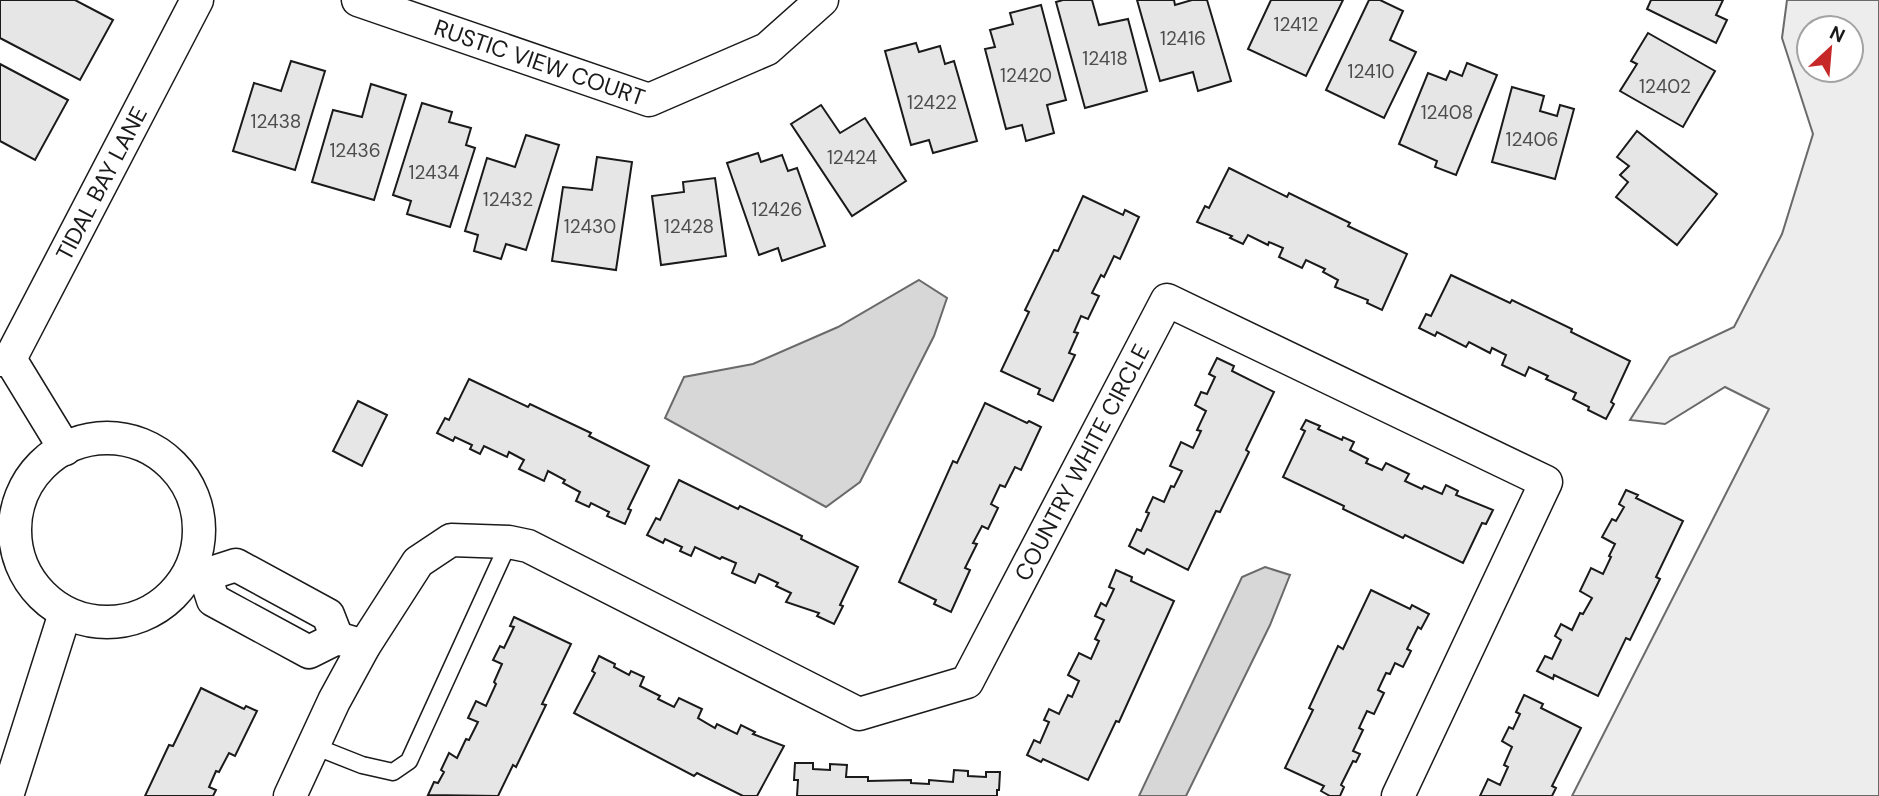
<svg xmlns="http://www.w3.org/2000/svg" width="1879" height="796" font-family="'DM Sans',sans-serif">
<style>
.built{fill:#ededed;stroke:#6a6a6a;stroke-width:2;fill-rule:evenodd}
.water{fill:#d7d7d7;stroke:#6a6a6a;stroke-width:2}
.building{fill:#e6e6e6;stroke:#1a1a1a;stroke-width:2}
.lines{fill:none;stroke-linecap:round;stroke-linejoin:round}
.lane-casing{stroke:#1a1a1a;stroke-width:19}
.street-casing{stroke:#1a1a1a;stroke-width:35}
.lane{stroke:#fff;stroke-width:16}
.street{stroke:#fff;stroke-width:32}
.labels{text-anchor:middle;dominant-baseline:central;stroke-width:5;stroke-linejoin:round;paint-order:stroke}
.number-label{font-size:19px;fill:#4d4d4d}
.street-label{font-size:23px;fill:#1a1a1a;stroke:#fff}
</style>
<rect width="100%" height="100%" fill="#fff"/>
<path class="built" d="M1787,0H1879V796H1572L1769,409L1725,387L1665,424L1630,420L1670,357L1734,327L1782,234L1813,134L1782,38ZM1809,28H1851V70H1809Z"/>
<g class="water">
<polygon points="919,280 947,298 934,336 860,482 826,507 665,418 684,377 753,364 838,327"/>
<polygon points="1265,567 1290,575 1270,625 1186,796 1139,796 1242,577"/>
</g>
<g class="building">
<polygon points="0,0 75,0 113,20 80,80 0,38"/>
<polygon points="1063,0 1092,0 1099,25 1128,19 1147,91 1085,108 1056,2"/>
<polygon points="1137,0 1174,0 1175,5 1192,0 1207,0 1231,81 1198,91 1193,72 1160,81"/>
<polygon points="1271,0 1343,0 1306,76 1248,49"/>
<polygon points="1369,0 1380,0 1403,11 1390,40 1416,52 1384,118 1326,90"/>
<polygon points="1651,0 1723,0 1716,15 1727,20 1716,43 1647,9"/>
<polygon points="1041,5 1066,100 1047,105 1054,133 1026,141 1022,125 1006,129 985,49 995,47 990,30 1013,24 1010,13"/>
<polygon points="1648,33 1715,71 1683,127 1620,91 1637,64 1631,61"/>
<polygon points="916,43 919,52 940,46 945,64 954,61 977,141 933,153 929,140 911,145 885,51"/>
<polygon points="291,61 325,71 295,170 233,151 254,83 281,91"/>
<polygon points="1467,63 1497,75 1456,175 1435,167 1437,161 1399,144 1428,73 1446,80 1450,71 1462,76"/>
<polygon points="0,64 68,100 35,160 0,141"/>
<polygon points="371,84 406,95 374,200 312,182 333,110 362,117"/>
<polygon points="1512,87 1544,96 1540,111 1557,116 1560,105 1574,109 1555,179 1492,162"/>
<polygon points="422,103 452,112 449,122 471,128 466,145 475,148 450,227 407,214 411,201 393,195"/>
<polygon points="821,105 840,133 865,118 906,181 852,216 791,124"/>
<polygon points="1637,131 1717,194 1677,245 1616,197 1628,182 1620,175 1629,166 1617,157"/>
<polygon points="526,135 559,145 526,250 506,244 501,259 474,251 478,235 465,231 487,158 515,167"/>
<polygon points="758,153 761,162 782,155 788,171 797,168 825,246 782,261 778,248 759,255 727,163"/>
<polygon points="597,157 632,162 616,270 552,261 563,187 592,190"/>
<polygon points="1229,168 1287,197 1289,193 1350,223 1348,226 1407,254 1382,310 1367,303 1368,300 1335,287 1338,280 1323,272 1325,269 1306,260 1302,268 1279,257 1283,248 1269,242 1268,245 1248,235 1243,244 1230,238 1232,236 1197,222 1205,206 1209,208"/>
<polygon points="715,178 726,256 661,265 652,196 684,192 683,182"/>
<polygon points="1083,196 1123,215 1125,210 1139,217 1120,259 1114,256 1104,277 1101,275 1092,293 1099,296 1088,319 1081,316 1074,332 1078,333 1069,353 1075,355 1053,401 1038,394 1040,389 1001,371 1029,312 1025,310 1054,250 1058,251"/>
<polygon points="1451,275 1510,303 1512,300 1572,329 1571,332 1630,361 1611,402 1614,404 1606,419 1588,410 1589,407 1573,399 1576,393 1546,379 1548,376 1529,367 1525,376 1502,365 1506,355 1492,348 1490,353 1469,342 1466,347 1437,332 1435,336 1419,328 1426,314 1431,316"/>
<polygon points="1217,358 1234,366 1232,371 1274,392 1246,450 1249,452 1220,512 1216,511 1188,570 1147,549 1144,554 1129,546 1137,529 1141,531 1149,513 1146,512 1153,497 1164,502 1171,486 1174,487 1182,471 1170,466 1181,442 1193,448 1201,431 1197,430 1206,411 1195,405 1201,392 1207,394 1215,377 1209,374"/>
<polygon points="469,379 528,407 530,404 591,433 589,436 649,466 628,509 631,510 625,524 607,516 609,512 591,503 589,507 576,501 580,492 563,483 565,480 548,471 544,481 519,469 524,460 509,452 507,457 484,446 480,454 470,449 472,445 455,437 453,441 437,433 445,418 449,420"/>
<polygon points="358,401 387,415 362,466 333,451"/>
<polygon points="985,403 1027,423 1029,421 1041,427 1021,470 1015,467 1005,487 1000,485 991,504 998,508 988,529 982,526 973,543 977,544 965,568 970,570 951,612 934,604 936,600 899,582 953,461 957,463"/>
<polygon points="1306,420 1320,426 1318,429 1342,440 1343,437 1354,442 1350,450 1368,459 1366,463 1382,470 1386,463 1409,474 1405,481 1422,489 1424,486 1442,494 1446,485 1458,491 1456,495 1493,510 1486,524 1482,523 1463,563 1405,535 1403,538 1343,509 1344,506 1283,477 1305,431 1301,429"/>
<polygon points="679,480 738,509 740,506 802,536 801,539 858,567 840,605 843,606 834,624 817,616 819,613 786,602 791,593 776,586 778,583 759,574 755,583 732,573 736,563 722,557 720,559 695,547 691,556 680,551 682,547 665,539 663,543 647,535 656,518 660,520"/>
<polygon points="1626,490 1638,495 1636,498 1683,521 1656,577 1660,579 1630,640 1626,638 1598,696 1554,675 1553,679 1537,671 1545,656 1552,659 1561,640 1555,636 1561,624 1572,630 1580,613 1583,614 1592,598 1580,591 1591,568 1603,574 1611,557 1609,556 1615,544 1602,537 1612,519 1616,521 1624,507 1619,504"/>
<polygon points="1116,570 1132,577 1131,581 1174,601 1119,722 1116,721 1088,780 1043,759 1041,762 1027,755 1034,740 1040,743 1049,722 1044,720 1049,709 1059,714 1068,695 1072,697 1079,681 1068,675 1079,653 1091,659 1099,641 1095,639 1104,620 1095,616 1101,603 1106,606 1114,589 1109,587"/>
<polygon points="1371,590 1410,609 1412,605 1429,614 1421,629 1418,627 1407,649 1411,651 1403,667 1395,663 1390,674 1386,673 1378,690 1384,693 1374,714 1367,711 1359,728 1363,730 1353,751 1360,754 1356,762 1353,761 1341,785 1344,787 1340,796 1330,796 1321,791 1324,786 1285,768 1313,710 1309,708 1338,646 1343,649"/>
<polygon points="514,617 571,644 542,704 546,705 516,767 513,765 498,796 428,795 434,782 438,783 444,772 441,770 449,753 457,758 466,739 469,740 478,722 468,718 476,701 486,706 496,684 494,682 502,664 493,660 500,646 504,648 514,627 510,626"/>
<polygon points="599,656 615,664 614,667 629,675 631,671 644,677 640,686 660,696 658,699 674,707 679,698 702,709 698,718 715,728 717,724 737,734 741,725 755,732 753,734 784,746 757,796 743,796 697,773 694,776 574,713 595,673 592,671"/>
<polygon points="201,688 244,709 246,706 257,711 235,756 229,753 219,772 216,771 209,787 216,790 213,796 145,796 169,745 173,746"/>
<polygon points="1524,695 1543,704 1541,708 1581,728 1552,786 1556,788 1552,796 1480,796 1488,779 1500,785 1508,767 1504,765 1512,747 1502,741 1509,727 1513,729 1520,714 1516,712"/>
<polygon points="795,763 813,763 813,769 830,770 830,764 847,765 846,777 868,777 868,781 911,780 911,783 929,784 929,780 953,782 954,770 968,771 968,776 986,777 986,772 1000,772 999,790 997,790 997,796 797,796 798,780 794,780"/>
</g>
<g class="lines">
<defs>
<polyline id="lane" points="314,746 362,765 393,772 409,761 509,542"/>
<g id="street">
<path id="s1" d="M358,0L649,100L767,49L822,0"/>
<polyline points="10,359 65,449"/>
<path id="s2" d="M0,360L10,359L197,0"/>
<circle cx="107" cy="530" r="92"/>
<polyline points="192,568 205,575 236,565 328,615 337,638"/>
<polyline points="205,575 213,600 309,652 337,638 364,646"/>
<polyline points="7,796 65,613"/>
<path id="s3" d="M290,796L334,701L364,646L418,562L451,540L509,542L528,546L859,714L967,682L1167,300L1546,482L1398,796"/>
</g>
</defs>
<use href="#lane" class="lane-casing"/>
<use href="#street" class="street-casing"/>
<use href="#lane" class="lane"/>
<use href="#street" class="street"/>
</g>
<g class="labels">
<g class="number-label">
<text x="1296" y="24">12412</text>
<text x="1183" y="38">12416</text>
<text x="1105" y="58">12418</text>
<text x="1371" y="71">12410</text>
<text x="1026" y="75">12420</text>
<text x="1665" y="86">12402</text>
<text x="932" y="102">12422</text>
<text x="1447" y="112">12408</text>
<text x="276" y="121">12438</text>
<text x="1532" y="139">12406</text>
<text x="355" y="150">12436</text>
<text x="852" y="157">12424</text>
<text x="434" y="172">12434</text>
<text x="508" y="199">12432</text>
<text x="777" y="209">12426</text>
<text x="590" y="226">12430</text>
<text x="689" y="226">12428</text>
</g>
<g class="street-label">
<text stroke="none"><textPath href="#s1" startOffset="192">RUSTIC VIEW COURT</textPath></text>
<text stroke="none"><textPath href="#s2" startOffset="208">TIDAL BAY LANE</textPath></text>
<text stroke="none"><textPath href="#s3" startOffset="1116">COUNTRY WHITE CIRCLE</textPath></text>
</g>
</g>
<g transform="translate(1830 49) rotate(26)"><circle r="33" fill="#ffffff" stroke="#a3a3a3" stroke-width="2"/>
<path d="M0-5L12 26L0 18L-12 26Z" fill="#c62828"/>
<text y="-10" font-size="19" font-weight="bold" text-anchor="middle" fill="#1a1a1a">N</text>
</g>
</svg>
